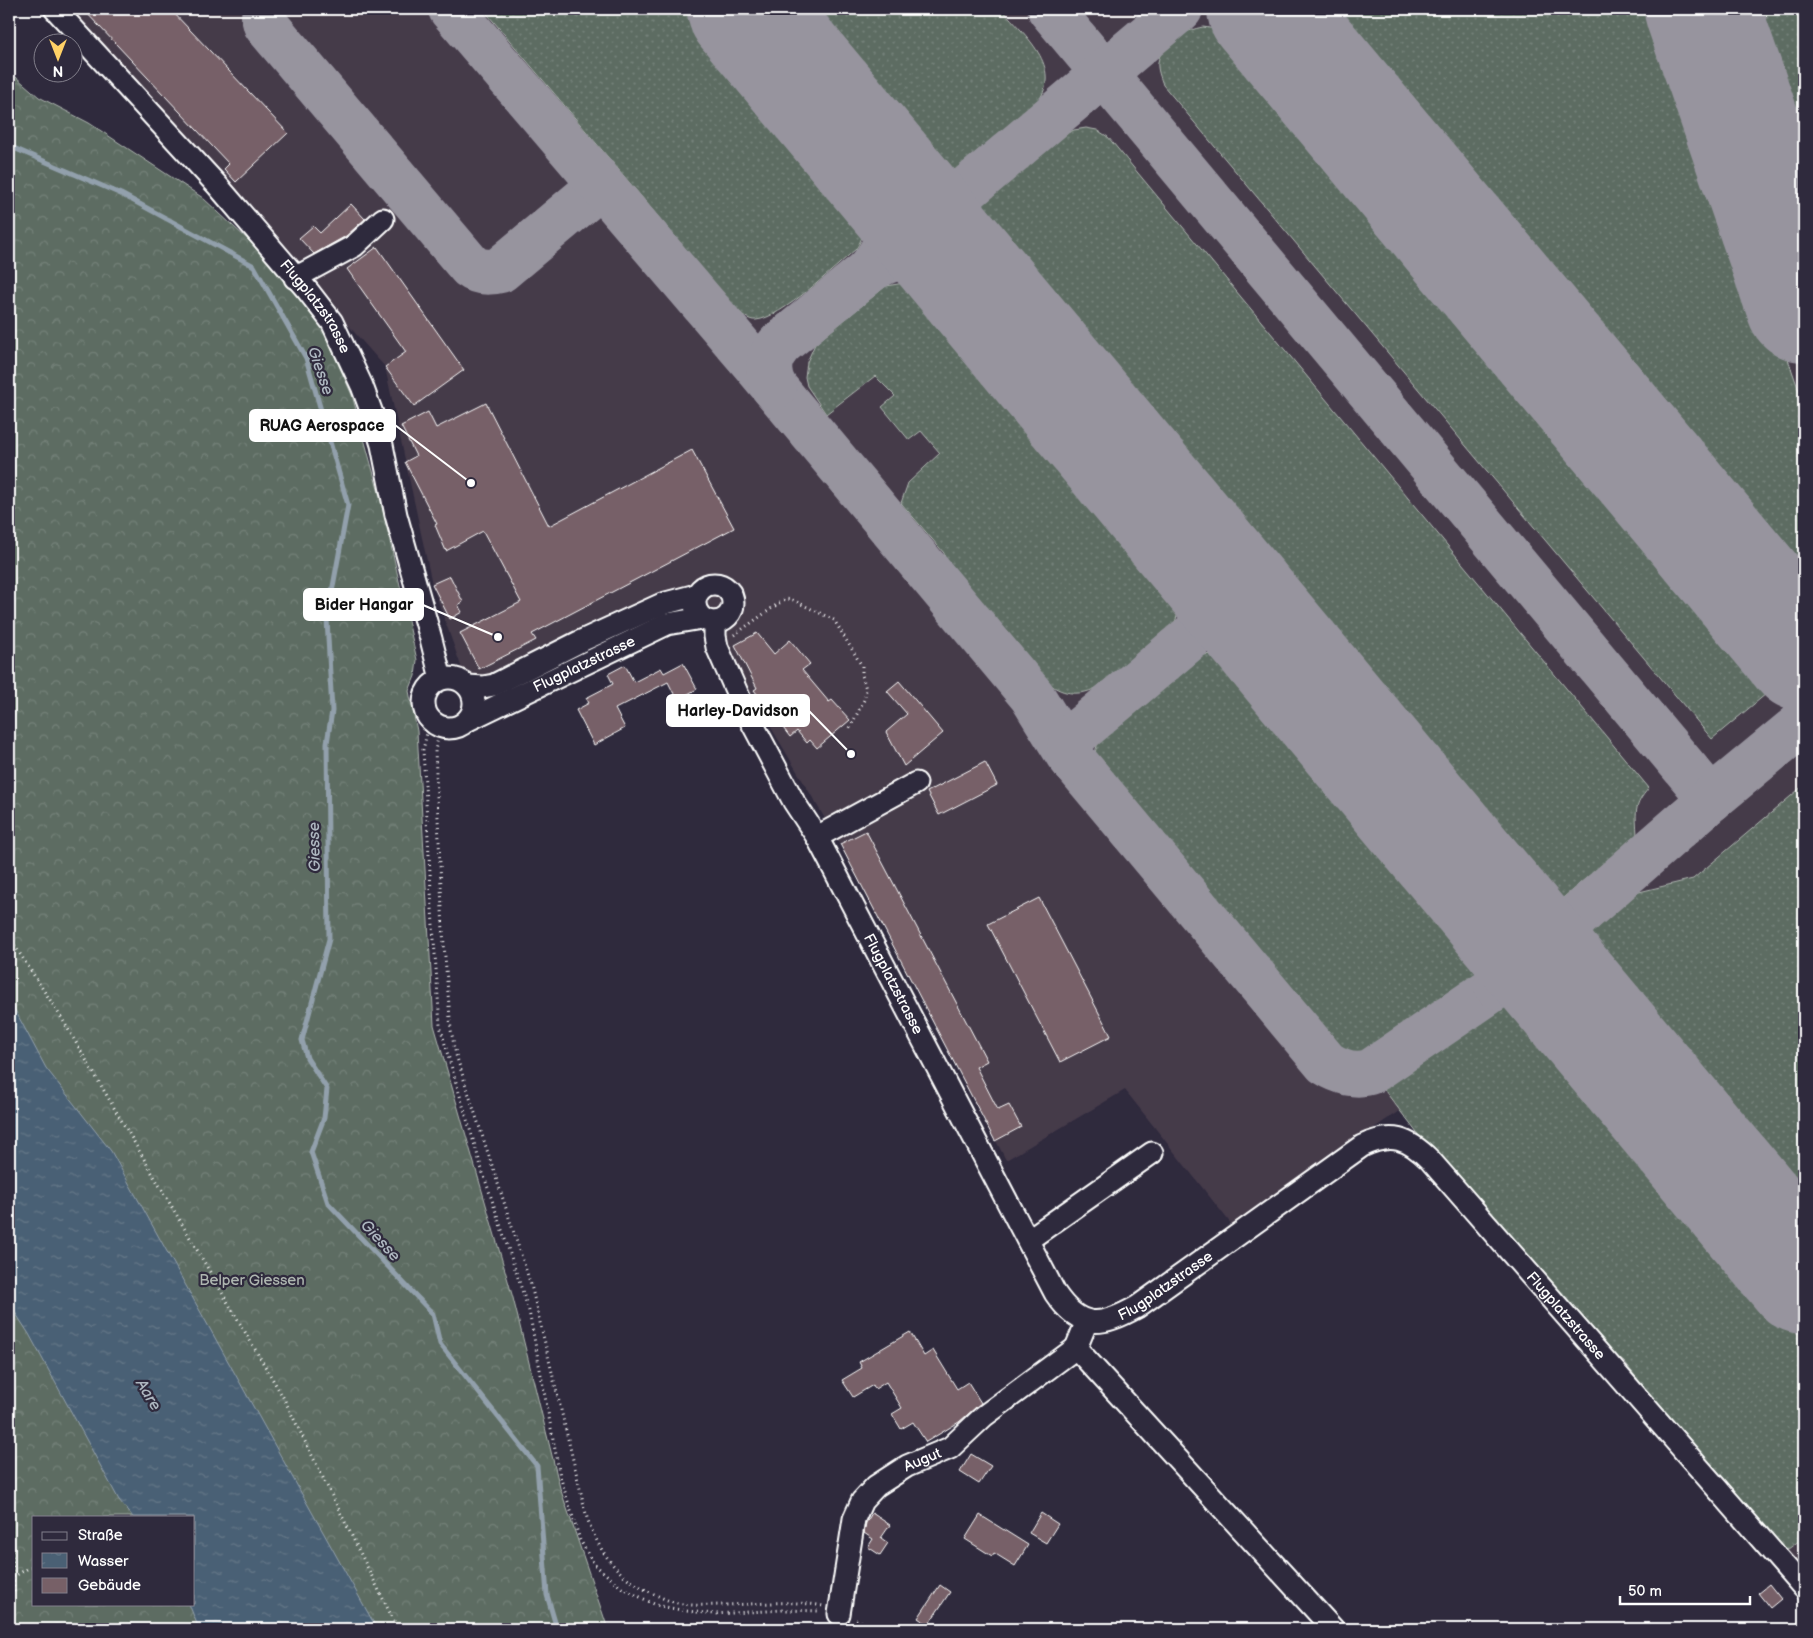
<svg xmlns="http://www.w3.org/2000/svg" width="1813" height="1638" font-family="'Balsamiq Sans',sans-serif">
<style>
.built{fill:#453a4a}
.grass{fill:url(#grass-dots);stroke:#aeb6b0}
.forest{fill:url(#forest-crowns);stroke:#aeb6b0;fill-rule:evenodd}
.water{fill:url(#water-ripples);stroke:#92a0ac}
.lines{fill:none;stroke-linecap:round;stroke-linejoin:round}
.stream{stroke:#92a0ac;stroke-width:5}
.taxiway{stroke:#97949e;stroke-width:46}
.runway{stroke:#97949e;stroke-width:116}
.building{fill:#776067;stroke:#fff}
.minor-casing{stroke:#fff;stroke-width:25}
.path{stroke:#fff;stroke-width:3;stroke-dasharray:1 4;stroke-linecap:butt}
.minor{stroke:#2f2a3d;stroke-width:21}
.labels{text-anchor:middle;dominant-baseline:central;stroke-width:4.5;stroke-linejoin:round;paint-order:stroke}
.street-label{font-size:15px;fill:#fff;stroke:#2f2a3d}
.park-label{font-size:15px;fill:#aeb6b0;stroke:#2f2a3d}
.water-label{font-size:16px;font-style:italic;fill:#aeb7c0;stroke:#2f2a3d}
.leader{fill:none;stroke:#fff;stroke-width:2}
.callout-dot{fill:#fff;stroke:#2f2a3d;stroke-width:2}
.callout{fill:#fff;stroke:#fff;stroke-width:2}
.callout-label{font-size:16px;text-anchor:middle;font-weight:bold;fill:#111}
</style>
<defs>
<pattern id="grass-dots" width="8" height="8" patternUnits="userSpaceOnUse" patternTransform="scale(1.25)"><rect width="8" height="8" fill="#5d6c62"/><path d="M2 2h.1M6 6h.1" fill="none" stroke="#75827a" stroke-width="1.8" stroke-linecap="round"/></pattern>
<pattern id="forest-crowns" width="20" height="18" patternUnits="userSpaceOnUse" patternTransform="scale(1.25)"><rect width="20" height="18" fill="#5d6c62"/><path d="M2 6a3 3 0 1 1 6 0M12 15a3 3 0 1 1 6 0" fill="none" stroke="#75827a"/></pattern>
<pattern id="water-ripples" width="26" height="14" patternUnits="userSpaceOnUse" patternTransform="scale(1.25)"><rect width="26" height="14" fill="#4a6074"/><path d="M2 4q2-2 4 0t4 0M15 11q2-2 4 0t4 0" fill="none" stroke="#657889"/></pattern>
</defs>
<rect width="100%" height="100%" fill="#2f2a3d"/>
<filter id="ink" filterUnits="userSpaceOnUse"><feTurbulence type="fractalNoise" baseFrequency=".02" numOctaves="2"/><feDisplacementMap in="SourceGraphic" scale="10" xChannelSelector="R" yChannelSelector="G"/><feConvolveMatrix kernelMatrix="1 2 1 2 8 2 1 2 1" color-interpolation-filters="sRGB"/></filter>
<g filter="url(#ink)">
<polygon class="built" points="69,9 1804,9 1804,1576 1399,1111 1232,1225 1125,1090 1006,1160 840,844 720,641 696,596 468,686 432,584 385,367"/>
<g class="grass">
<path d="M483,9H692L860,210C867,223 864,237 856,249C835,267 782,318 756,320C748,321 741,313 736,309Z"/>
<path d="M798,9H1002C1025,36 1064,67 1037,103L956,169L940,178Z"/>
<polygon points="1307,9 1665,9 1804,405 1804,605"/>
<polygon points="1750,9 1804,9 1804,163"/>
<path d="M1203,27L1216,29L1230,38L1772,689L1712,739L1163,85C1161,78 1157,70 1158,62C1162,41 1186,30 1203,27Z"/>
<path d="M1086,128L1097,130L1108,137L1649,788C1633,806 1636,813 1637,835L1551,908L969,213L1063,135L1074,130Z"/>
<path d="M904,283C918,283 925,288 935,298L1170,577L1180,596L1181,605L1175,622L1170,628L1096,688C1078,697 1060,694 1046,681L945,560L944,553L901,503L908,483L940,453L921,431L909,440L882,407L895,396L875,376L826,414L807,386L805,377L807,362L815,344L886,286Z"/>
<path d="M1213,654L1230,658L1249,671L1465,930C1482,956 1484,972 1462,995C1439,1011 1381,1058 1356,1060C1347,1061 1340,1058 1333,1054L1265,977L1097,774C1093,761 1094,747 1102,736L1187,664L1203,655Z"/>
<polygon points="1804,785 1804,1212 1572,934 1635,893 1693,879"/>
<polygon points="1511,1001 1523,1004 1535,1015 1804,1338 1804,1537 1783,1553 1652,1406 1643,1386 1624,1362 1597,1342 1417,1133 1382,1087 1504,1002"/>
</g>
<path class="forest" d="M9,71L39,97L89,123L203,198L276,266L320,323L352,395L379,493L417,660L415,676L409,691L417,731L434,1025L513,1298L560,1488L608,1629H9ZM34,1517H194V1604H34Z"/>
<polygon class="water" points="9,999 46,1068 111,1151 377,1629 199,1629 189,1604 194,1604 194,1517 133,1517 119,1500 29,1334 9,1303"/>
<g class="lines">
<polyline class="stream" points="9,146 121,194 254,266 306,358 348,505 327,619 332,711 327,743 329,939 302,1040 307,1058 327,1089 324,1118 311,1152 328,1203 433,1314 440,1344 537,1466 547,1595 557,1629"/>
<g class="taxiway">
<path d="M265,9L264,17L266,25L470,266C479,273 489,273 500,270L592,193L595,184L594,176"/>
<path d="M451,9L753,362L1032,696L1068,754L1326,1063C1340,1072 1357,1077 1372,1071L1497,986C1540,963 1560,989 1588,1019"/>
<polyline points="1050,9 1711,799"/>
<path d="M872,267C900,229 898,202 873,163"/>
<path d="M873,268C910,245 940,256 971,280"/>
<path d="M774,387C766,370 768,357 781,343L928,222L1180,9"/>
<path d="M1196,633C1224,611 1213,577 1198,551"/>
<path d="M1075,763C1068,751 1069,742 1078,732L1196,633C1229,613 1240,616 1271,639"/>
<path d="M1493,907C1514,934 1521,958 1497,986"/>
<polyline points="1497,986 1711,799 1804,722"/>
</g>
<g class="runway">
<polyline points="745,9 1804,1276"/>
<polyline points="1265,9 1804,654"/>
<polyline points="1702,9 1804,304"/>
</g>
</g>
<g class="building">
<polygon points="83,9 170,9 288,133 236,182 224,169 229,164"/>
<polygon points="351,204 365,219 346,236 314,254 299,238 313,226 320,233"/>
<polygon points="377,247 464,370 414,406 385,367 406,352 347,269"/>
<polygon points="486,403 549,526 692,450 734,528 532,634 536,640 479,669 460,633 521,602 483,531 446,551 435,525 437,524 405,462 416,456 401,426 428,412 436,428"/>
<polygon points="450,576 463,602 458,605 462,612 450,619 432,584"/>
<polygon points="757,633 774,654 790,640 810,664 802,670 829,702 832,700 850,720 817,748 810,740 807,743 797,731 790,737 754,690 757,688 735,645"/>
<polygon points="683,663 697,689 677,700 668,682 615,709 625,728 594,745 576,710 589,703 586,698 613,684 608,674 625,665 634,682 661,668 664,673"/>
<polygon points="899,681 943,733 904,766 886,732 907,714 887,691"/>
<polygon points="985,762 997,785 939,815 927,792"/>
<polygon points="866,831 987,1061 976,1067 998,1110 1009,1105 1021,1127 995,1141 840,844"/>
<polygon points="1039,898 1111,1036 1060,1062 988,924"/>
<polygon points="910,1332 924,1356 933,1350 957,1389 968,1382 981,1403 959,1422 926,1442 913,1422 901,1429 892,1414 902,1408 886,1382 875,1389 873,1385 853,1397 842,1380 862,1368 859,1362"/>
<polygon points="971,1454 991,1466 979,1484 960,1472"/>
<polygon points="872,1513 890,1525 881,1538 888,1543 880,1555 868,1547 873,1539 864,1533 866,1523"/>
<polygon points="1041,1513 1058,1524 1046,1543 1029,1533"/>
<polygon points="980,1515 1028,1545 1015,1566 994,1553 992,1556 965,1539"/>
<polygon points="1769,1584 1781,1599 1770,1608 1758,1593"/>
<polygon points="940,1585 950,1592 928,1625 918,1618"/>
</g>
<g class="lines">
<defs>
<g id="minor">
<path id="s1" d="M55,9L218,186L308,291L332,322L362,386L373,416L382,445L396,515L431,639L441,679"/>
<polyline points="295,278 354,246 383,219"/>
<circle cx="714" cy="603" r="19"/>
<path id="s2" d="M715,622V636L717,647L742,704L794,802L817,837L1055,1293C1080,1330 1101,1327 1137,1307L1362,1146C1392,1132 1408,1138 1430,1160L1804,1588"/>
<circle cx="449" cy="703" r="25"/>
<polyline points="468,686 483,687 494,685 581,641 662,604 696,595"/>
<path id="s3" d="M468,720L667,624L702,618"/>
<polyline points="817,837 916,783"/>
<polyline points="1028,1240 1152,1153"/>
<polyline points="1087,1321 1076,1348 1333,1629"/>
<path id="s4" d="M839,1614L854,1519L862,1501L876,1486L907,1466L950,1448L984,1416L1076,1348"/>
</g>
</defs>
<use href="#minor" class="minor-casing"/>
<g class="path">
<polyline points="734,635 785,599 793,600 834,620 862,666 862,675 866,689 865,698 850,728"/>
<polyline points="430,720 423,750 433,925 440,1025 447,1052 483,1173 529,1311 560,1476 580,1540 594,1564 622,1588 656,1605 686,1611 715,1614 783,1610 821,1611"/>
<path d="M441,727L435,750L443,932L451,1030L456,1055L531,1285L587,1518C600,1552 613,1572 646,1590C654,1594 662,1598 670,1601C689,1607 708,1605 727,1605C759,1604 792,1600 823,1606"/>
<polyline points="9,937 61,1017 283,1397 398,1629"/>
<polyline points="9,1496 14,1592 9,1597"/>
<polyline points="13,1577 34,1565"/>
<polyline points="856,1620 880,1629"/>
</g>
<use href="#minor" class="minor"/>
</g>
</g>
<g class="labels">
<g class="street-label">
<text stroke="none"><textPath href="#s1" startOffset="396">Flugplatzstrasse</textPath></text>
<text stroke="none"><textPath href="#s3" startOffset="129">Flugplatzstrasse</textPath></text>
<text stroke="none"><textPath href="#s2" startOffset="406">Flugplatzstrasse</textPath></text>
<text stroke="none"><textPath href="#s2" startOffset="886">Flugplatzstrasse</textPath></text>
<text stroke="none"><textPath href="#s2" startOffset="1410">Flugplatzstrasse</textPath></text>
<text stroke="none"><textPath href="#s4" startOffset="190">Augut</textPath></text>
</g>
<g class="park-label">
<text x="252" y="1280">Belper Giessen</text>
</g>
<g class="water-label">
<text transform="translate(320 371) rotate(71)">Giesse</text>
<text transform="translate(315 847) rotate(-91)">Giesse</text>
<text transform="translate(380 1241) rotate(47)">Giesse</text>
<text transform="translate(148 1395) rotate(59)">Aare</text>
</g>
</g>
<path class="leader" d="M471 483L395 425M498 637L423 605M851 754L809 711"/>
<g class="callout-dot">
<circle cx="471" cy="483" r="5"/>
<circle cx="498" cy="637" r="5"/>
<circle cx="851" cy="754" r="5"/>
</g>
<g class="callout">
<rect x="250" y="410" width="145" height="31" rx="5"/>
<rect x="304" y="589" width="119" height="31" rx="5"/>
<rect x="667" y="695" width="142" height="31" rx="5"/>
</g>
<g class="callout-label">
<text x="322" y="431">RUAG Aerospace</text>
<text x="364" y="610">Bider Hangar</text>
<text x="738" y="716">Harley-Davidson</text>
</g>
<rect width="1813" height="1638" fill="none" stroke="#2f2a3d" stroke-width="30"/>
<rect x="15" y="15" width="1783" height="1608" fill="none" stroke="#fff" stroke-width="2" filter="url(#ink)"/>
<rect x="32" y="1516" width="162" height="90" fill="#2f2a3d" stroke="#827f8b"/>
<rect x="42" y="1532" width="25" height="8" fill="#2f2a3d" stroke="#827f8b"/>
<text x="78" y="1540" font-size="15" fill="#ffffff">Straße</text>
<rect x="42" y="1553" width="25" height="15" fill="url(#water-ripples)" stroke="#827f8b"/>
<text x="78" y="1566" font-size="15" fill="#ffffff">Wasser</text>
<rect x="42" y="1578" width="25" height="15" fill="#776067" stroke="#827f8b"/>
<text x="78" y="1590" font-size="15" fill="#ffffff">Gebäude</text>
<g transform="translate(58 58) rotate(180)"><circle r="24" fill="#2f2a3d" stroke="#827f8b"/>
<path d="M0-4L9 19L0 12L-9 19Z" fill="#ffd166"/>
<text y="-8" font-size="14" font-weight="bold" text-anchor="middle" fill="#ffffff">N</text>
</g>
<path d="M1620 1596v8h130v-8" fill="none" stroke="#ffffff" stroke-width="2.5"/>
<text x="1628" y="1596" font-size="15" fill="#ffffff" stroke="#2f2a3d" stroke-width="4" paint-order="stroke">50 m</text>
</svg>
